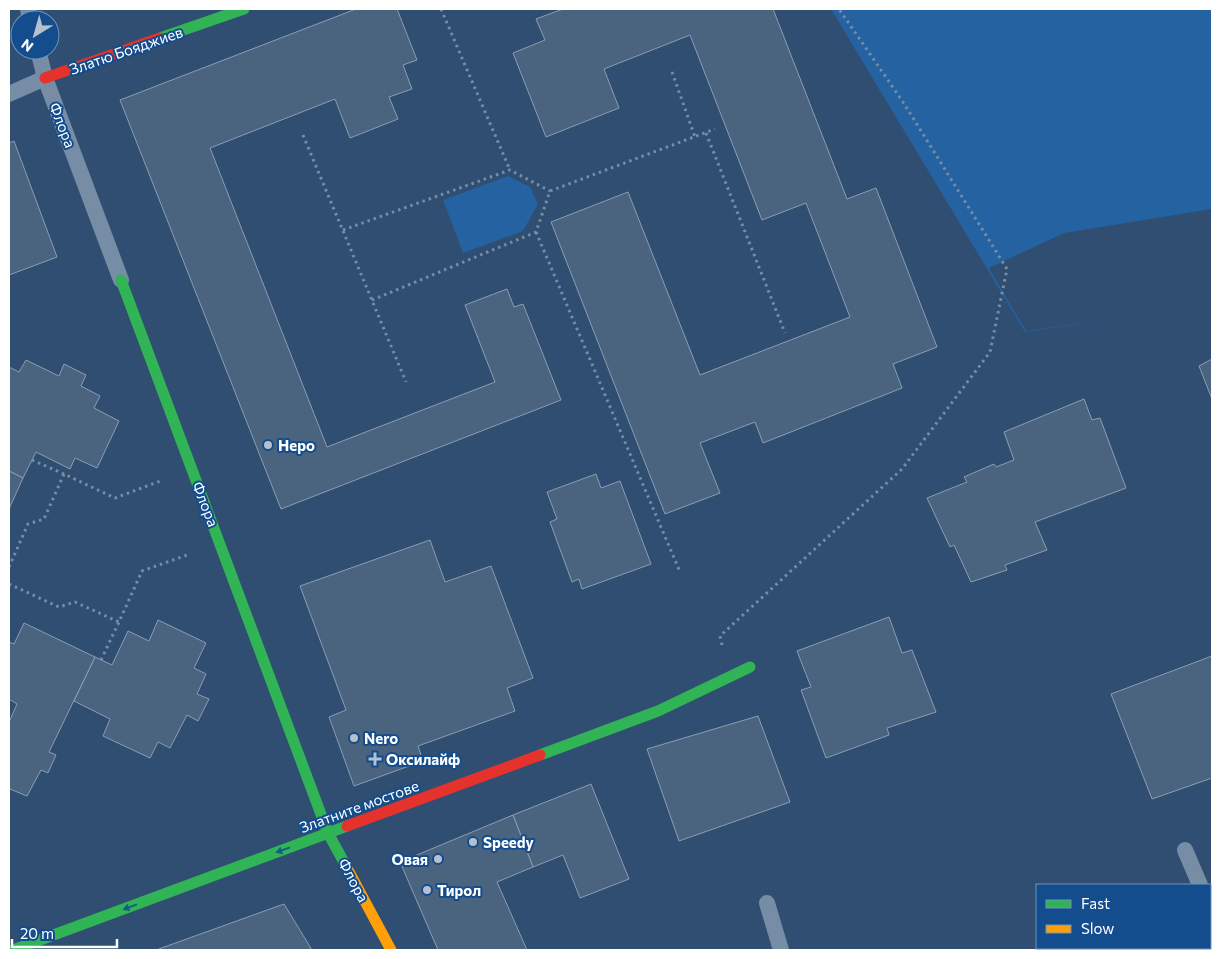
<svg xmlns="http://www.w3.org/2000/svg" width="1221" height="959" font-family="Commissioner,sans-serif">
<style>
.green{fill:#2462a2}
.building{fill:#4a637f;stroke:#8b9eb3}
.lines{fill:none;stroke-linecap:round;stroke-linejoin:round}
.path{stroke:#768da5;stroke-width:3;stroke-dasharray:2.5 4;stroke-linecap:butt}
.lane{stroke:#768da5;stroke-width:16}
.fast{stroke:#30b455;stroke-width:11}
.slow{stroke:#ff9f0a;stroke-width:11}
.jam{stroke:#e5322d;stroke-width:11}
.oneway{fill:#175c85}
.poi-dot{fill:#b6c1cd;stroke:#134d8d;stroke-width:2}
.labels{text-anchor:middle;dominant-baseline:central;stroke-width:4;stroke-linejoin:round;paint-order:stroke}
.street-label{font-size:15px;fill:#fff;stroke:#134d8d}
.poi-label{font-size:15px;font-weight:bold;fill:#fff;stroke:#134d8d;text-anchor:start}
</style>
<rect width="100%" height="100%" fill="#2f4e71"/>
<g class="green">
<polygon points="831,9 1212,9 1212,209 1064,233 989,268 1026,331 1139,315 1212,300 1139,315 1025,332"/>
<polygon points="508,176 530,187 538,204 523,231 463,253 443,200"/>
</g>
<g class="building">
<polygon points="356,9 397,9 417,60 403,65 412,89 389,97 398,119 350,138 335,99 210,148 327,447 495,382 465,305 507,289 514,307 523,304 561,400 281,509 120,100"/>
<polygon points="563,9 773,9 847,199 876,188 937,347 893,364 902,388 763,443 755,422 700,443 720,493 665,514 551,222 628,192 700,375 850,317 806,203 762,220 690,35 604,69 619,108 546,137 513,53 545,40 536,19"/>
<polygon points="14,141 57,257 9,275 9,143"/>
<polygon points="1212,359 1212,399 1199,366"/>
<polygon points="26,360 59,376 64,364 86,375 81,386 100,396 94,408 119,421 97,468 75,458 70,469 36,452 23,478 9,471 9,367 19,372"/>
<polygon points="1084,399 1092,420 1100,418 1126,488 1035,522 1047,550 1005,565 1007,570 971,582 954,545 950,547 927,498 967,482 964,477 994,464 996,467 1014,460 1004,432"/>
<polygon points="9,471 23,478 9,509"/>
<polygon points="596,474 601,488 620,481 651,564 582,589 579,579 572,582 550,522 557,519 547,492"/>
<polygon points="430,540 445,582 491,566 533,678 507,688 515,711 418,746 423,761 354,786 329,717 346,710 300,586"/>
<polygon points="889,617 902,653 912,650 936,712 887,728 889,735 826,758 801,690 811,687 797,651"/>
<polygon points="158,620 206,643 194,668 206,674 197,694 209,699 198,721 187,715 170,748 158,742 150,758 103,736 110,719 74,701 95,657 112,665 128,631 149,641"/>
<polygon points="24,623 95,657 49,752 56,755 48,773 41,770 27,796 10,789 9,791 9,722 17,704 9,699 9,642 14,644"/>
<polygon points="1212,656 1212,778 1152,799 1111,694"/>
<polygon points="758,716 790,802 679,841 647,749"/>
<polygon points="591,784 629,879 580,898 563,855 533,867 513,815"/>
<polygon points="513,815 533,867 497,882 527,950 438,950 400,862"/>
<polygon points="284,904 312,950 156,950"/>
</g>
<g class="lines">
<g class="path">
<polyline points="441,9 510,170"/>
<polyline points="672,72 695,137"/>
<polyline points="706,133 785,333"/>
<polyline points="303,135 406,382"/>
<polyline points="343,230 510,170 550,191"/>
<polyline points="536,232 680,572"/>
<polyline points="372,300 536,232 550,191 715,129"/>
<polyline points="32,460 64,474"/>
<polyline points="9,567 28,524 44,519 64,474 115,498 163,480"/>
<polyline points="9,584 59,607 75,602 119,622 142,571 190,554"/>
<polyline points="722,645 720,636 902,469 990,352 1007,269 903,102 839,9"/>
<polyline points="101,660 119,622"/>
</g>
<g class="lane">
<polyline points="28,9 30,20"/>
<polyline points="38,50 45,78 121,280"/>
<polyline points="9,94 45,78"/>
<polyline points="1185,850 1200,885"/>
<polyline points="767,903 781,950"/>
<polyline points="1210,907 1212,913"/>
</g>
<g class="fast">
<polyline points="160,38 244,9"/>
<polyline points="121,280 328,833 346,866"/>
<polyline points="540,755 658,711 750,667"/>
<polyline points="13,950 347,826"/>
</g>
<polyline class="slow" points="346,866 391,950"/>
<g class="jam">
<polyline points="45,78 160,38"/>
<polyline points="347,826 540,755"/>
</g>
</g>
<defs><path id="oneway-solid" d="M-6-.8H1V-3.2L6.5 0L1 3.2V.8H-6Z" transform="scale(1.25)"/></defs>
<g class="oneway">
<use href="#oneway-solid" transform="translate(283 850) rotate(160)"/>
<use href="#oneway-solid" transform="translate(130 907) rotate(160)"/>
</g>
<g class="poi-dot">
<circle cx="268" cy="445" r="5"/>
<circle cx="354" cy="738" r="5"/>
<path d="M372.5 751.5h5v5h5v5h-5v5h-5v-5h-5v-5h5z"/>
<circle cx="473" cy="842" r="5"/>
<circle cx="438" cy="859" r="5"/>
<circle cx="427" cy="890" r="5"/>
</g>
<g class="labels">
<g class="street-label">
<text transform="translate(126 50) rotate(-19)">Златю Бояджиев</text>
<text transform="translate(63 125) rotate(69)">Флора</text>
<text transform="translate(206 504) rotate(69)">Флора</text>
<text transform="translate(359 806) rotate(-20)">Златните мостове</text>
<text transform="translate(354 880) rotate(62)">Флора</text>
</g>
<g class="poi-label">
<text x="278" y="445">Неро</text>
<text x="364" y="738">Nero</text>
<text x="386" y="759">Оксилайф</text>
<text x="483" y="842">Speedy</text>
<text x="428" y="859" text-anchor="end">Овая</text>
<text x="437" y="890">Тирол</text>
</g>
</g>
<rect width="1221" height="959" fill="none" stroke="#ffffff" stroke-width="20"/>
<rect x="1036" y="884" width="175" height="65" fill="#134d8d" stroke="#7194bb"/>
<rect x="1046" y="900" width="25" height="8" fill="#30b455" stroke="#7194bb"/>
<text x="1081" y="909" font-size="15" fill="#ffffff">Fast</text>
<rect x="1046" y="925" width="25" height="8" fill="#ff9f0a" stroke="#7194bb"/>
<text x="1081" y="934" font-size="15" fill="#ffffff">Slow</text>
<g transform="translate(35 35) rotate(217)"><circle r="24" fill="#134d8d" stroke="#7194bb"/>
<path d="M0-4L9 19L0 12L-9 19Z" fill="#b6c1cd"/>
<text y="-8" font-size="14" font-weight="bold" text-anchor="middle" fill="#ffffff">N</text>
</g>
<path d="M12 939v8h105v-8" fill="none" stroke="#ffffff" stroke-width="2.5"/>
<text x="20" y="939" font-size="15" fill="#ffffff" stroke="#134d8d" stroke-width="4" paint-order="stroke">20 m</text>
</svg>
